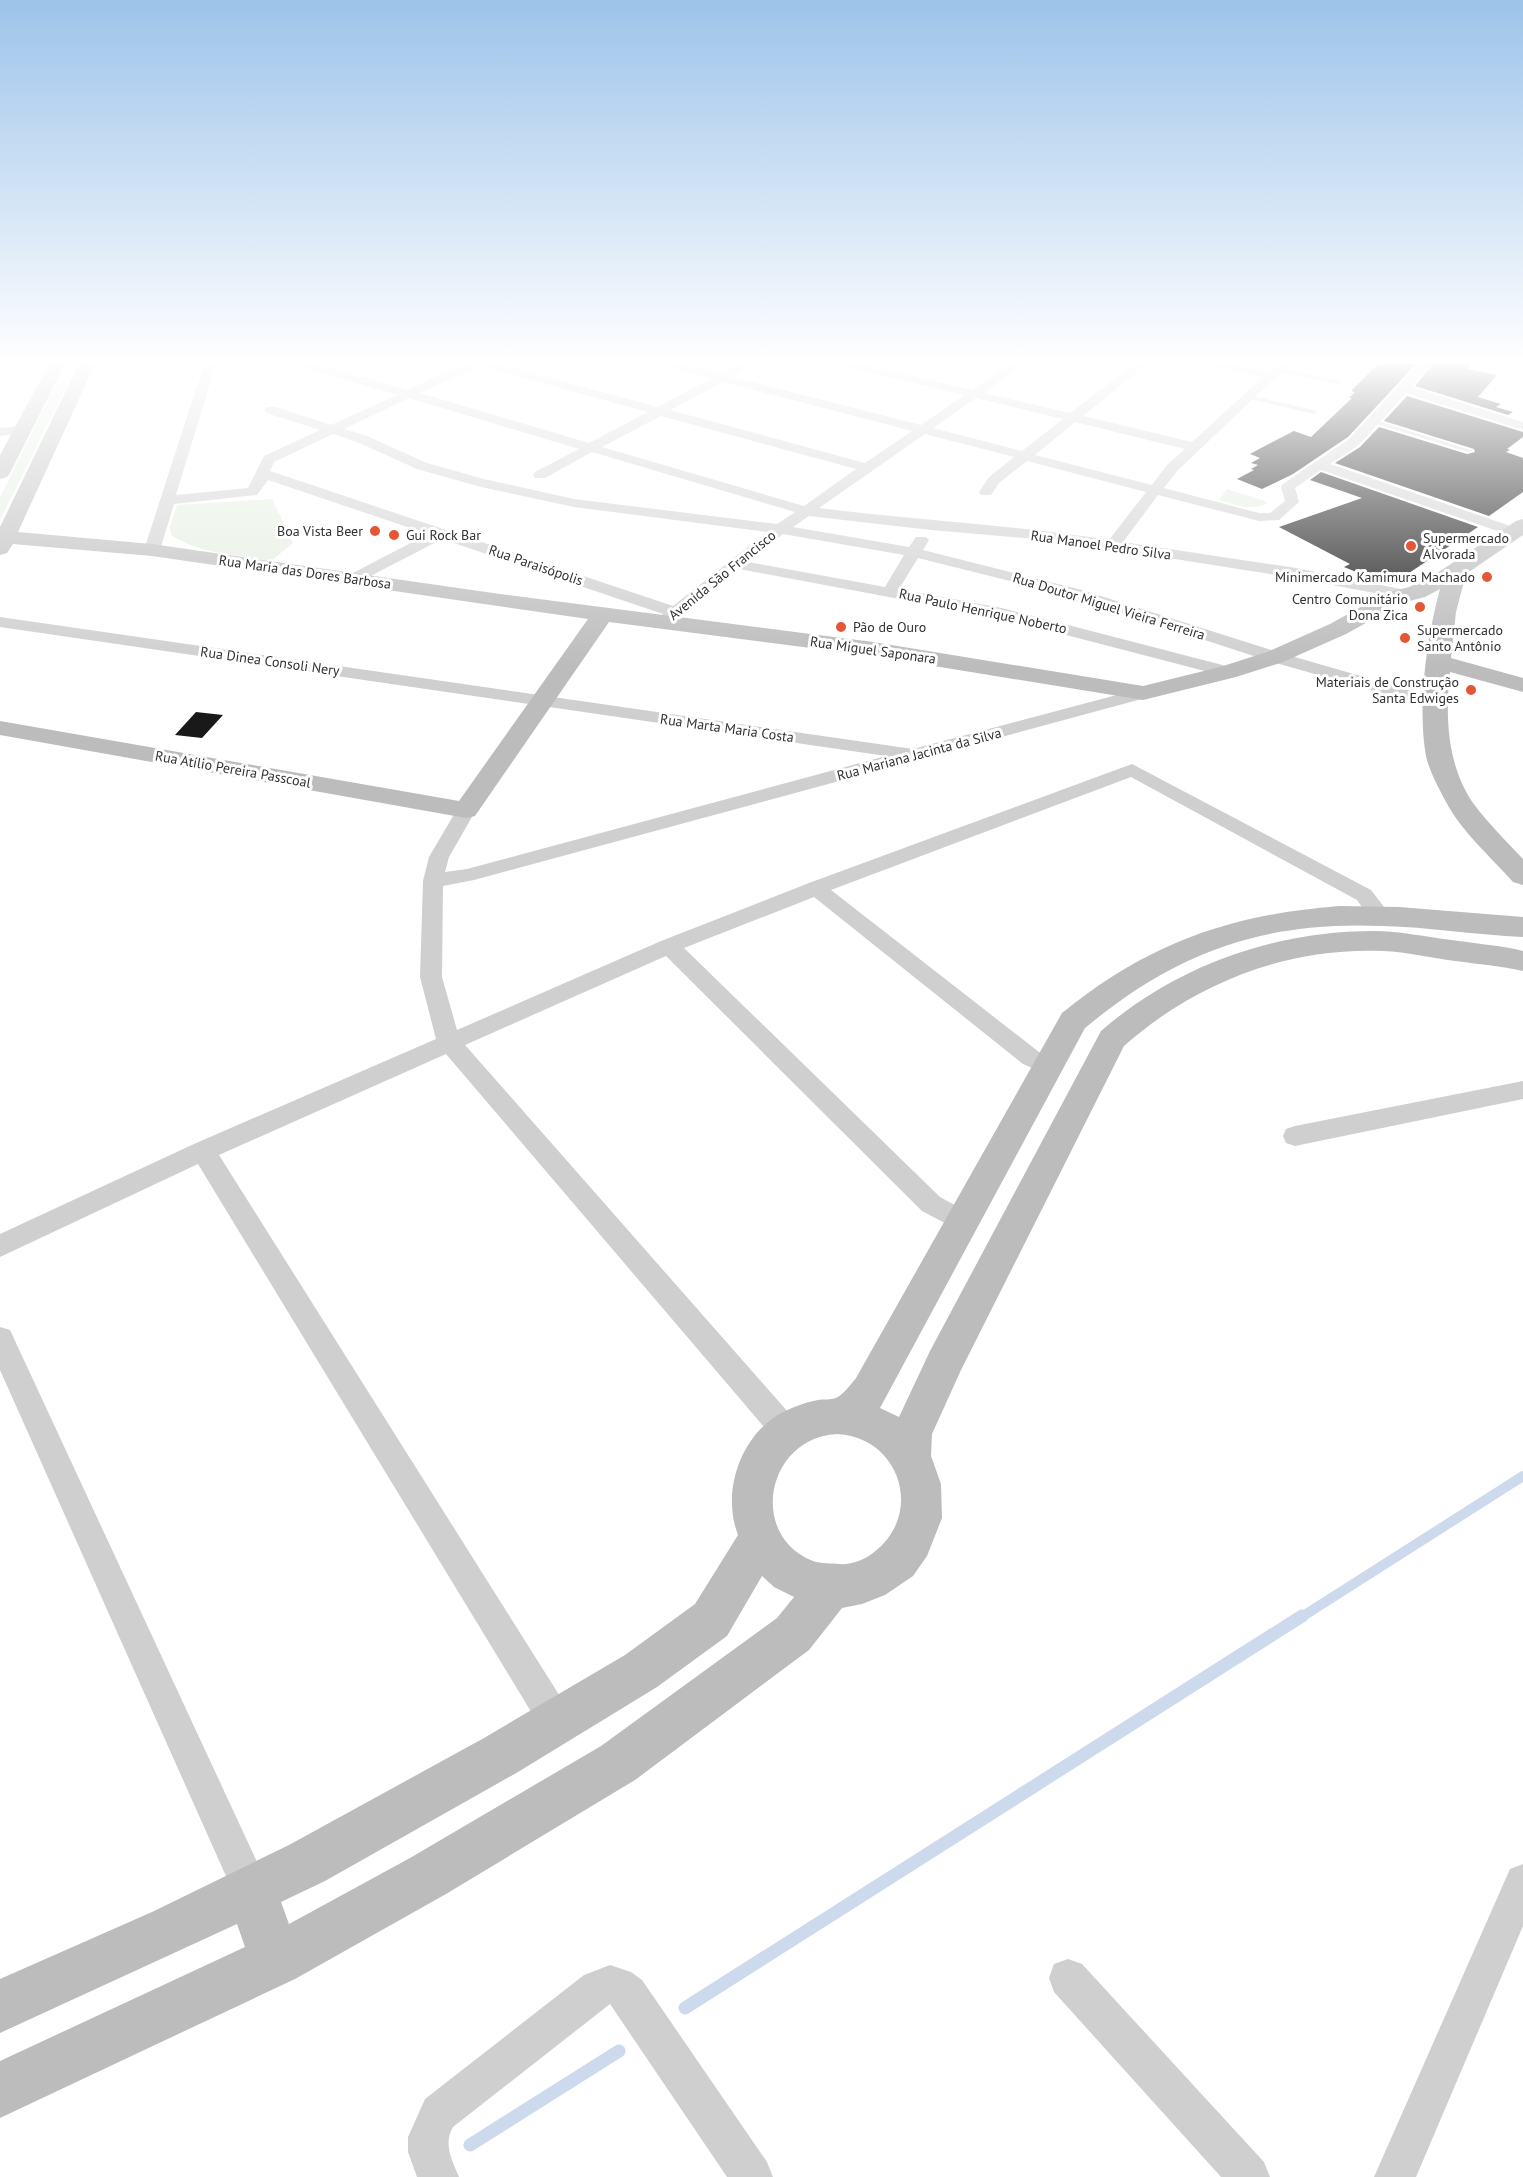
<svg xmlns="http://www.w3.org/2000/svg" width="1523" height="2177" font-family="'PT Sans',sans-serif">
<style>
.green{fill:#e4eee0}
.lines{fill:none;stroke-linecap:round;stroke-linejoin:round}
.stream-far1{stroke:#cdd9ed;stroke-width:10}
.stream{stroke:#cdd9ed;stroke-width:13}
.building{fill:#191919}
.lane{fill:#cfcfcf;fill-rule:evenodd}
.street{fill:#cfcfcf;fill-rule:evenodd}
.secondary{fill:#bcbcbc;fill-rule:evenodd}
.poi-dot{fill:#e55637;stroke:#fff;stroke-width:2}
.labels{text-anchor:middle;dominant-baseline:central;stroke-width:6;stroke-linejoin:round;paint-order:stroke}
.far-poi-label{font-size:14px;fill:#323232;stroke:#fff;text-anchor:end}
.far-street-label{font-size:14px;fill:#323232;stroke:#fff}
</style>
<rect width="100%" height="100%" fill="#fff"/>
<g class="green">
<polygon points="69,376 71,377 0,520 0,497 60,377"/>
<path d="M1227,489L1265,501L1267,503C1251,512 1236,505 1219,500Z"/>
<path d="M272,499L293,543L271,561C238,555 200,554 171,535L170,527L177,505Z"/>
</g>
<g class="lines">
<polyline class="stream-far1" points="1300,1618 1523,1476"/>
<g class="stream">
<polyline points="685,2008 1302,1616"/>
<polyline points="470,2145 619,2051"/>
</g>
</g>
<g class="building">
<polygon points="1378,364 1416,364 1348,437 1293,474 1262,489 1237,479 1254,470 1251,469 1258,465 1251,463 1260,458 1250,454 1261,448 1294,431 1311,437 1352,398 1349,398 1355,392 1351,391"/>
<polygon points="1433,364 1471,364 1468,369 1497,375 1478,397 1501,404 1496,407 1513,412 1508,415 1415,386"/>
<polygon points="1407,396 1523,432 1523,437 1507,449 1510,450 1506,452 1523,458 1523,492 1489,516 1335,463 1360,447 1379,427 1467,454 1475,452 1474,449 1384,421"/>
<polygon points="1321,472 1478,527 1391,585 1383,583 1344,567 1350,564 1279,527 1362,498 1310,480"/>
<polygon points="196,712 223,715 202,738 175,735"/>
</g>
<g class="lines">
<g class="lane">
<polygon points="1277,368 1337,380 1340,382 1337,384 1275,371"/>
<polygon points="1248,395 1314,410 1317,412 1314,414 1246,398 1245,397"/>
<polygon points="1371,420 1375,420 1473,451 1468,452 1371,422"/>
</g>
<g class="street">
<path d="M204,364H216L176,495L248,488L264,456L320,430L266,413L265,410L266,407H276L331,425L397,395L302,367L300,364H318L407,390L464,364H479L477,367L420,393L589,443L648,412L483,367L481,364H499L658,407L711,378L666,367L664,364H683L720,373L739,364H753L733,377L921,425L964,395L846,367L844,364H863L972,390L1010,364H1023L984,393L1070,413L1134,364H1147L1083,416L1192,442L1263,377L1217,367L1215,364H1236L1270,371L1277,364H1290L1177,471L1164,488L1259,513H1270L1285,501L1281,487L1283,484L1349,439L1419,364H1431L1411,387L1523,422V430L1406,393L1359,445L1330,464L1519,529L1521,532L1519,535H1509L1321,470L1295,488L1299,502L1279,520L1259,521L1158,495L1123,542L1296,568L1401,589L1403,592L1395,597L1296,578L1060,541L931,530L809,516L793,527L909,547L916,537H926L929,540L923,550L1082,590L1281,653L1440,699L1443,703L1440,707L1434,708L1269,661L1070,596L918,558L899,589L1002,608L1234,668L1237,672L1234,676L1228,677L1001,618L739,569L669,625L663,627L655,622L663,614L442,539L359,582H347L345,579L347,576L428,534L268,480L257,495L174,504L160,550L157,553H147L144,550ZM723,382L912,431L865,463L670,410ZM409,398L579,449L535,472L533,475L535,478H545L592,452L795,512L777,524L574,499L484,479L427,463L367,436L344,429ZM976,398L1063,419L1022,451L933,428ZM661,416L856,469L804,506L602,447ZM1075,422L1185,449L1167,465L1152,485L1035,455ZM333,434L357,442L417,469L481,487L574,507L767,532L673,606L270,471L274,462ZM925,434L1014,457L989,477L979,492L981,495H991L999,483L1027,461L1146,492L1109,540C1013,525 916,520 819,508ZM783,534L904,555L885,587L748,562Z"/>
<polygon points="22,426 29,430 27,433 0,436 0,428"/>
<path d="M0,617L913,749L1143,688L1149,689L1152,693L1149,697L474,880L443,886L442,977L457,1030L661,941L809,883L1132,764L1371,890L1391,916L1387,921C1371,925 1366,912 1357,900L1131,777L831,890L1039,1052L1056,1060L1060,1066L1056,1072L1048,1075L1023,1064L814,897L684,948L940,1197L971,1214L975,1221L971,1228L962,1232L922,1211L666,956L465,1045L796,1421L801,1431L796,1441L786,1445L776,1441L446,1054L219,1155L568,1709L573,1721L568,1733L556,1738L544,1733L198,1164L0,1257V1234L194,1144L436,1039L420,977L423,881L429,857L459,806H473L476,810L449,857L445,872L467,869L886,756L0,627Z"/>
<polygon points="1523,1081 1523,1099 1295,1146 1286,1143 1283,1136 1286,1129 1295,1126"/>
<polygon points="0,1327 10,1330 264,1877 270,1890 264,1903 251,1909 238,1903 0,1370"/>
<polygon points="1523,1864 1523,1926 1416,2177 1374,2177 1510,1869"/>
<polygon points="1068,1959 1082,1964 1264,2162 1270,2177 1221,2177 1054,1992 1049,1978 1054,1964"/>
<path d="M610,1965L631,1972L642,1980L767,2162L773,2177H727L610,2004L453,2127C443,2143 452,2161 459,2177H417L408,2152V2137L425,2099L584,1975Z"/>
</g>
<g class="secondary">
<polygon points="49,364 65,364 10,473 7,477 0,479 0,455"/>
<path d="M79,364H95L18,532L152,544L500,594L873,642L1143,686L1220,667L1267,652L1330,624L1386,593L1409,587L1434,575L1516,521L1523,519V535L1466,574L1456,612L1451,658L1523,678V692L1450,672C1445,716 1447,765 1473,803C1488,823 1506,841 1523,859V885L1513,882C1491,857 1462,832 1446,802C1439,789 1429,770 1426,756C1417,707 1427,637 1440,589L1425,597L1402,603L1346,634L1283,662L1236,677L1143,700L873,656L609,622L475,816L466,818L0,735V721L459,801L588,619L152,556L13,544L7,553L0,555V527Z"/>
<path d="M1339,906L1399,907L1523,917V937C1476,935 1429,927 1382,926C1263,921 1176,952 1085,1028L880,1408L899,1417L930,1351L1101,1031C1176,966 1274,931 1374,931C1400,931 1426,937 1451,940C1472,943 1494,945 1515,949L1523,951V971C1501,966 1478,964 1455,961C1431,958 1407,952 1383,951C1287,947 1195,983 1124,1046L961,1370L932,1434L931,1456L941,1484L942,1518L927,1556L913,1576L885,1595L862,1604L842,1608L809,1650L635,1780L446,1894L295,1979L0,2118V2061L245,1947L237,1924L0,2033V1979L152,1912L289,1845L484,1738L625,1655L695,1604L738,1535C721,1491 741,1434 783,1412C794,1407 806,1402 818,1400C823,1399 831,1400 836,1398C843,1395 851,1384 856,1378L1062,1013C1149,943 1228,915 1339,906ZM837,1434C900,1437 925,1514 873,1553C864,1560 851,1565 839,1564C831,1563 821,1564 813,1561C748,1536 766,1438 837,1434ZM762,1576L774,1587L794,1597L777,1618L601,1746L410,1858L289,1924L281,1902L325,1881L518,1772L657,1687L727,1636Z"/>
</g>
</g>
<linearGradient id="sky" x2="0" y2="1"><stop stop-color="#9dc3ea"/><stop offset="0.54" stop-color="#fff"/><stop offset="1" stop-color="#fff" stop-opacity="0"/></linearGradient>
<rect width="1523" height="668" fill="url(#sky)"/>
<g class="poi-dot">
<circle cx="375" cy="531" r="6"/>
<circle cx="394" cy="535" r="6"/>
<circle cx="1411" cy="546" r="6"/>
<circle cx="1487" cy="577" r="6"/>
<circle cx="1420" cy="607" r="6"/>
<circle cx="841" cy="627" r="6"/>
<circle cx="1405" cy="638" r="6"/>
<circle cx="1471" cy="690" r="6"/>
</g>
<g class="labels">
<g class="far-poi-label">
<text x="363" y="531">Boa Vista Beer</text>
<text x="406" y="535" text-anchor="start">Gui Rock Bar</text>
<text x="1423" y="538" text-anchor="start">Supermercado<tspan x="1423" dy="16">Alvorada</tspan></text>
<text x="1475" y="577">Minimercado Kamimura Machado</text>
<text x="1408" y="599">Centro Comunitário<tspan x="1408" dy="16">Dona Zica</tspan></text>
<text x="853" y="627" text-anchor="start">Pão de Ouro</text>
<text x="1417" y="630" text-anchor="start">Supermercado<tspan x="1417" dy="16">Santo Antônio</tspan></text>
<text x="1459" y="682">Materiais de Construção<tspan x="1459" dy="16">Santa Edwiges</tspan></text>
</g>
<g class="far-street-label">
<text transform="translate(1101 545) rotate(8)">Rua Manoel Pedro Silva</text>
<text transform="translate(536 565) rotate(19)">Rua Paraisópolis</text>
<text transform="translate(305 572) rotate(8)">Rua Maria das Dores Barbosa</text>
<text transform="translate(722 575) rotate(-39)">Avenida São Francisco</text>
<text transform="translate(1109 606) rotate(17)">Rua Doutor Miguel Vieira Ferreira</text>
<text transform="translate(983 611) rotate(12)">Rua Paulo Henrique Noberto</text>
<text transform="translate(873 650) rotate(8)">Rua Miguel Saponara</text>
<text transform="translate(270 661) rotate(8)">Rua Dinea Consoli Nery</text>
<text transform="translate(727 728) rotate(8)">Rua Marta Maria Costa</text>
<text transform="translate(919 754) rotate(-15)">Rua Mariana Jacinta da Silva</text>
<text transform="translate(233 769) rotate(10)">Rua Atílio Pereira Passcoal</text>
</g>
</g>
</svg>
